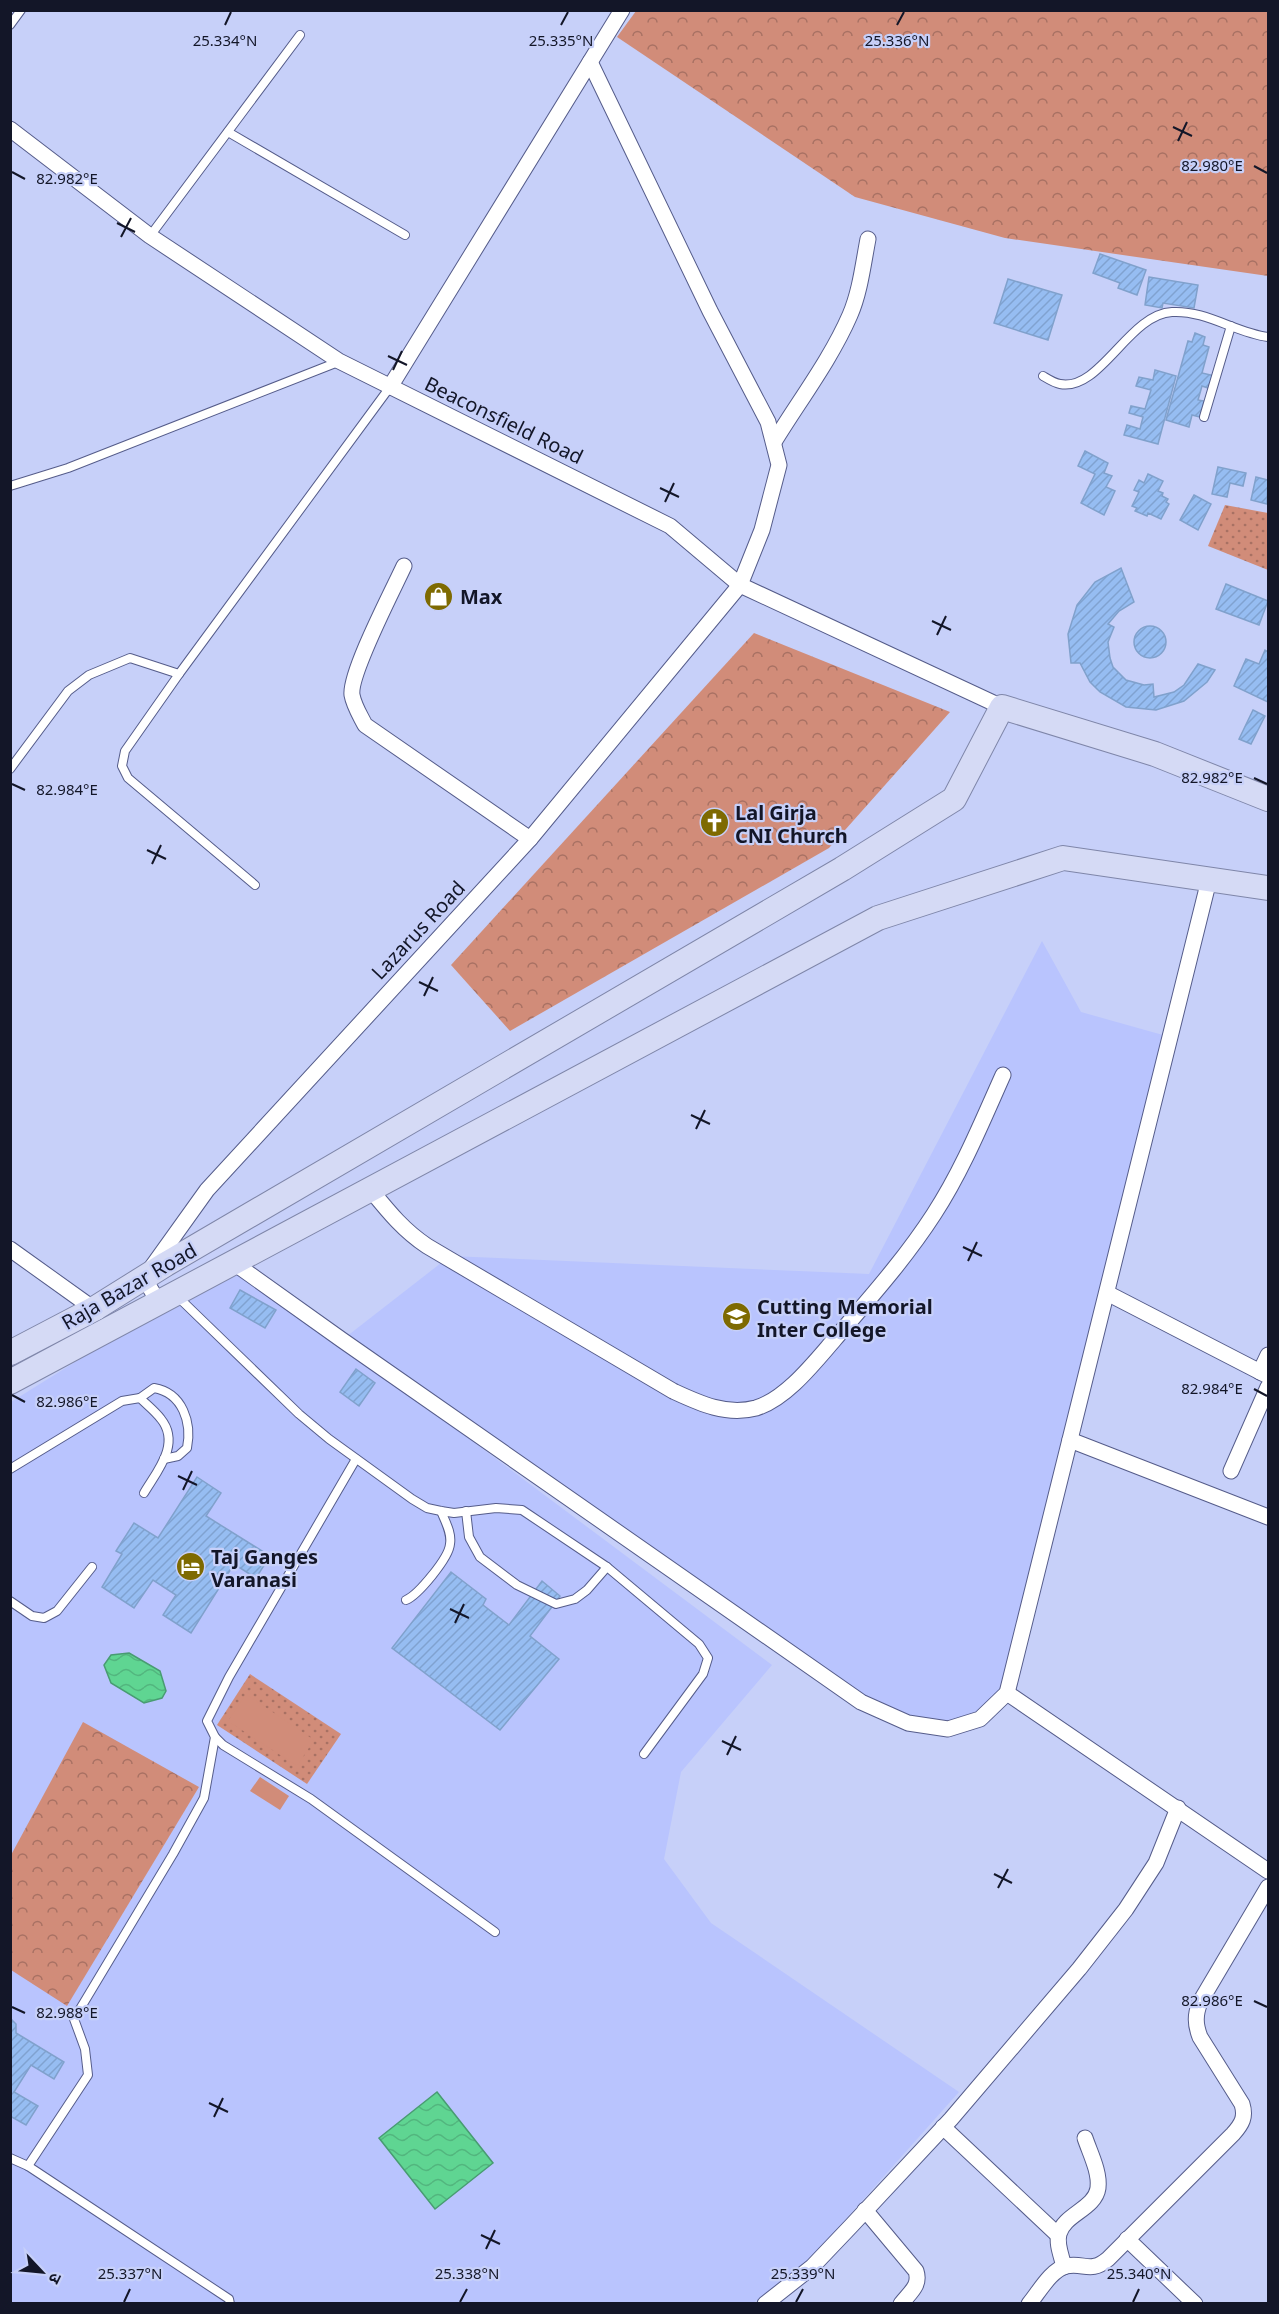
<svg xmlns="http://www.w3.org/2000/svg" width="1279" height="2314" font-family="'Noto Sans','Noto Sans Devanagari',sans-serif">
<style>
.built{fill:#b9c4fe}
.grass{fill:url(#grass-dots)}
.forest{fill:url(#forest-crowns)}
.pitch{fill:#d18c79}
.water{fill:url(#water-waves);stroke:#489c72;stroke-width:1.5}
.building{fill:url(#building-hatch);stroke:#80a1cc;stroke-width:1.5}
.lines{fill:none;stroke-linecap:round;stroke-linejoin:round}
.lane-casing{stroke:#555c8a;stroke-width:10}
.street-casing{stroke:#555c8a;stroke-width:17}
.primary-casing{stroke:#7f86a9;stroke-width:26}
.lane{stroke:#fff;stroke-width:8}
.street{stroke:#fff;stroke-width:15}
.primary{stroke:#d5daf5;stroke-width:24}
.ticks{fill:none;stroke:#131628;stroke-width:2}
.labels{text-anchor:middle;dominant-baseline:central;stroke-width:4.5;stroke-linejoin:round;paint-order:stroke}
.street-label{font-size:20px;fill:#131628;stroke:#c7d0f9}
.poi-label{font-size:20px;font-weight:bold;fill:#131628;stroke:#c7d0f9;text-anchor:start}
.ticks-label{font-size:15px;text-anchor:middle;fill:#131628;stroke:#c7d0f9;stroke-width:4.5;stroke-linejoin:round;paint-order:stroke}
</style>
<defs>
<pattern id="grass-dots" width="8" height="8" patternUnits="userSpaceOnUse" patternTransform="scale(1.5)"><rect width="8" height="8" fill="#d18c79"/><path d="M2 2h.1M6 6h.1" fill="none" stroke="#a87163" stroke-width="1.8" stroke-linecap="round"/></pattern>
<pattern id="forest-crowns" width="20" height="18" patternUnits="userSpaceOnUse" patternTransform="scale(1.5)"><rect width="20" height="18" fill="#d18c79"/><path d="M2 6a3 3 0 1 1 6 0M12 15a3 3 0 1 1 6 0" fill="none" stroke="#a87163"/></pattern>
<pattern id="water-waves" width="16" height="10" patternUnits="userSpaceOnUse" patternTransform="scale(1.5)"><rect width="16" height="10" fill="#5fd592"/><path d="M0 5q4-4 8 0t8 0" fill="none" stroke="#52b67e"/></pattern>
<pattern id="building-hatch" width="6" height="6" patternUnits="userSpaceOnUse" patternTransform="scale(1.5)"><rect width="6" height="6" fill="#96bdf2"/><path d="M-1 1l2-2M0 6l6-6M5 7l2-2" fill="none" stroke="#80a2d0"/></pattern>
</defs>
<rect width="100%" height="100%" fill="#c7d0f9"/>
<g class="built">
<polygon points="1042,941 1081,1012 1170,1037 1007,1693 980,1719 948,1729 861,1702 342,1340 450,1256 869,1274"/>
<polygon points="234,1263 772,1665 681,1772 664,1859 711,1923 959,2092 804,2266 753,2303 11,2304 11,1402"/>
</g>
<g class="grass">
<polygon points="1225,505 1268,513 1268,570 1208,546"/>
<polygon points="250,1674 341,1734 307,1784 217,1725"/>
</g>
<g class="forest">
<polygon points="636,11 1268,11 1268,276 1005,238 855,197 617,37"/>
<polygon points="754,633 950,712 829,848 510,1031 451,965"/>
<polygon points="83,1722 199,1787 67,2006 11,1970 11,1855"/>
</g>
<g class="pitch">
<polygon points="246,1694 314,1740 297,1766 228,1721"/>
<polygon points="260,1777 289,1796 280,1810 250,1791"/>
</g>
<g class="water">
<polygon points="129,1653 160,1671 166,1691 162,1698 144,1703 111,1683 104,1665 111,1655"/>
<polygon points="437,2092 493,2163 435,2209 379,2138"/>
</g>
<g class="building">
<polygon points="1100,254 1146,270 1137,295 1118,288 1120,283 1093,273"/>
<polygon points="1149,277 1198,285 1194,308 1163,303 1162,308 1145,305"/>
<polygon points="1008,279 1062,295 1048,340 994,323"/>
<polygon points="1195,333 1205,337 1203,345 1209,347 1202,373 1215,376 1211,389 1202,386 1198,400 1204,401 1200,417 1192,415 1189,427 1166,420 1188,341 1192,342"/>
<polygon points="1155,370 1176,376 1158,444 1124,435 1127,425 1140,429 1143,417 1129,413 1131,406 1145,409 1151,390 1136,386 1139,377 1153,380"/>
<polygon points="1085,451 1108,463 1104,473 1112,476 1106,487 1115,491 1104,515 1081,503 1095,474 1078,466"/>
<polygon points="1218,467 1246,473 1243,486 1230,483 1227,497 1212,494"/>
<polygon points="1148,474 1163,481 1158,491 1163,493 1162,496 1168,499 1166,502 1169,504 1161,519 1148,513 1147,516 1135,511 1137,508 1132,506 1139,492 1134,490 1139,480 1144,483"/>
<polygon points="1256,477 1268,480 1267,504 1251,500"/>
<polygon points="1194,495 1211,504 1198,530 1180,520"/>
<polygon points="1121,568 1134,602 1119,611 1108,624 1114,627 1108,642 1110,658 1113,667 1126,680 1144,685 1153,684 1154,697 1174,692 1184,685 1198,664 1215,670 1207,682 1184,701 1156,710 1126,707 1100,692 1090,682 1080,663 1071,663 1068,634 1077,605 1095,582"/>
<polygon points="1226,584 1268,601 1259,625 1216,609"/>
<circle cx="1150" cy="642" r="16"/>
<polygon points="1265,650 1268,652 1268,702 1234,686 1246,659 1259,664"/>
<polygon points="1253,710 1265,716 1251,744 1239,739"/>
<polygon points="240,1290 276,1310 265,1328 230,1308"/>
<polygon points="356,1369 375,1383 359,1406 340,1392"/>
<polygon points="197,1477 221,1493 206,1516 270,1556 256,1578 234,1564 191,1633 163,1615 176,1595 153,1580 134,1608 102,1587 122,1554 116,1551 134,1523 158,1538"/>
<polygon points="451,1572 486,1599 483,1605 509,1625 542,1581 560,1596 530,1636 559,1659 500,1730 392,1648"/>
<polygon points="10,2018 16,2024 16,2033 64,2062 54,2079 31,2065 14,2092 38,2106 26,2125 10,2116"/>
</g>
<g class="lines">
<defs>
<g id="lane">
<polyline points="10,25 21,10"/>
<polyline points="228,132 405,235"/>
<polyline points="150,236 300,35"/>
<path d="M1043,376C1048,379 1054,383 1060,384C1100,392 1129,314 1172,312C1206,310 1236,333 1268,337"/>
<polyline points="1204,417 1231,326"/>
<polyline points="10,486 68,468 338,362"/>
<polyline points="10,769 68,691 89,675 130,658 179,674"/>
<polyline points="255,885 128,778 122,766 125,751 179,674 390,387"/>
<polyline points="178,1297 299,1414 329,1439 412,1499 427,1508 441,1511 454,1513 496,1508 522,1510 607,1567 699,1644 708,1658 703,1674 644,1754"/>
<path d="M140,1398L154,1388C183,1393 192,1423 187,1448L178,1456L164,1459"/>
<path d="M10,1469L122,1401L140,1398C147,1405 155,1411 161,1419C181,1444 157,1471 144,1493"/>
<polyline points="466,1511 469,1537 480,1557 517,1585 556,1604 575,1599 587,1590 607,1567"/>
<path d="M406,1600C418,1595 449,1558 450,1544C452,1533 445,1521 441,1511"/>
<polyline points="10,1601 32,1616 44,1618 57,1611 92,1567"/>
<polyline points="215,1737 223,1745 311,1799 495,1932"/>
<polyline points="10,2158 28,2166 229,2299 230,2304"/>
<polyline points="28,2166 88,2075 85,2049 74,2019 173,1854 204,1798 215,1737 207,1721 229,1677 356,1459"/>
</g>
<g id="street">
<polyline points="10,129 150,236 339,361 670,526 740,585 1002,707"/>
<polyline points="390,387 622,10"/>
<path d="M774,442C799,401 831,359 850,315C860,292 863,265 868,239"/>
<path d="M404,566C393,590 349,674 352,695C354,706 360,715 365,725L530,839"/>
<path d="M370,1189C388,1211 403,1230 427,1246L673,1391C699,1403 726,1416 756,1408C786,1399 814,1363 834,1340C869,1299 905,1259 934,1214C962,1171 982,1122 1003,1075"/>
<polyline points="10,1249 98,1312"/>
<polyline points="234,1263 342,1340 861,1702 908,1723 948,1729 980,1719 1007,1693 1209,880"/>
<polyline points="1107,1293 1268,1376"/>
<polyline points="159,1303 144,1278 207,1190 530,839 740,585 762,530 779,465 768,422 710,311 590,62"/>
<polyline points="1260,1372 1268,1355"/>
<polyline points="1070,1440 1268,1517"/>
<polyline points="1231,1471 1268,1387"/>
<polyline points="1007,1693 1268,1871"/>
<polyline points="943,2127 1058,2235"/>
<path d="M865,2210L916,2271C921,2286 909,2293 901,2304"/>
<polyline points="1127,2239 1195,2304"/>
<path d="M1064,2267C1062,2257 1056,2244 1059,2234C1064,2214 1095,2209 1098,2188C1100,2172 1090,2153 1085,2138"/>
<polyline points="765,2304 812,2267 852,2225 951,2119 1079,1969 1126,1909 1156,1863 1178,1808"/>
<path d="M1029,2304C1039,2292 1051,2270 1066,2266C1084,2262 1090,2274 1108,2259L1233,2134C1242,2124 1246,2117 1242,2104L1200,2037C1195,2024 1195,2015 1200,2002L1268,1887"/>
</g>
<g id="primary">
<polyline points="10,1353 94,1309 166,1264 842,869 954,799 1002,707 1155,754 1268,799"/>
<polyline points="10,1382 878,918 1063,858 1268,888"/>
</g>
</defs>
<use href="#lane" class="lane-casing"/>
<use href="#street" class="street-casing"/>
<use href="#primary" class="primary-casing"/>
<use href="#lane" class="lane"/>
<use href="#street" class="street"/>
<use href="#primary" class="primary"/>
</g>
<path class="ticks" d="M225,25L231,12M561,25L568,12M897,25L904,12M1173,127L1192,136M1178,141L1187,122M1254,166L1267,173M12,172L25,179M117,223L135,232M121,237L131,218M388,356L407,365M393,370L402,351M660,488L679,497M665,502L674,483M932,621L951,630M937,635L946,616M1254,778L1267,784M12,784L25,790M147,850L166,859M152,864L161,845M419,982L438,991M424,996L433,977M691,1115L710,1124M696,1129L705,1110M963,1247L982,1256M968,1261L977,1242M1254,1389L1267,1396M12,1395L25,1402M178,1476L197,1485M183,1490L192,1471M450,1609L469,1618M455,1623L464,1604M722,1741L741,1750M727,1755L736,1736M994,1874L1012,1883M998,1888L1008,1869M1254,2001L1267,2007M12,2007L25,2013M209,2103L228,2112M214,2117L223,2098M481,2235L500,2244M486,2249L495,2230M124,2302L130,2289M460,2302L467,2289M796,2302L803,2289M1133,2302L1139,2289"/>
<defs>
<symbol id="shop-disc" viewBox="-11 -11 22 22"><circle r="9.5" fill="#7e6a01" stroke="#c7d0f9"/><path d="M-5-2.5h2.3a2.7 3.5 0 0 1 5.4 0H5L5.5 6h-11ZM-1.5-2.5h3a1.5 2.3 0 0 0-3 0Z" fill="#fff"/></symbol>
<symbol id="church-disc" viewBox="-11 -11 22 22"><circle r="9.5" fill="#7e6a01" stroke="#c7d0f9"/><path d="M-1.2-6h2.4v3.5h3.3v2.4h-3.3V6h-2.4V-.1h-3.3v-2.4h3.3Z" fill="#fff"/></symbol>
<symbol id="university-disc" viewBox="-11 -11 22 22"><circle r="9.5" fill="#7e6a01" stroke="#c7d0f9"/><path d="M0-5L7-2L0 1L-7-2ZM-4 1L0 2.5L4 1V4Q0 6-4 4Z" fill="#fff"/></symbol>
<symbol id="hotel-disc" viewBox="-11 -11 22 22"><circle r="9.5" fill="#7e6a01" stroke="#c7d0f9"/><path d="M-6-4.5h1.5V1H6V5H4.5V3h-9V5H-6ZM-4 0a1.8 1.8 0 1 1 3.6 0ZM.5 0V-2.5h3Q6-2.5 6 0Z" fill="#fff"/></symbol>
</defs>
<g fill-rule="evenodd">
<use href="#shop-disc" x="422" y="580" width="33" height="33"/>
<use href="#church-disc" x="698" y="806" width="33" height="33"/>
<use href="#university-disc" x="720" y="1300" width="33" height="33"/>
<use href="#hotel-disc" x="174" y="1550" width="33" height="33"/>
</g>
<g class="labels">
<g class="street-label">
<text transform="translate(504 420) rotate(26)">Beaconsfield Road</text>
<text transform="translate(418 930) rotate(-47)">Lazarus Road</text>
<text transform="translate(129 1286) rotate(-30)">Raja Bazar Road</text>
</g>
<g class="poi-label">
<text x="460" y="596">Max</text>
<text x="735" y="812">Lal Girja<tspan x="735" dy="23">CNI Church</tspan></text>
<text x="757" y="1306">Cutting Memorial<tspan x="757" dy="23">Inter College</tspan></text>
<text x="211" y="1556">Taj Ganges<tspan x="211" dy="23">Varanasi</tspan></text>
</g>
</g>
<g class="ticks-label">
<text x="225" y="46">25.334°N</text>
<text x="561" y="46">25.335°N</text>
<text x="897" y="46">25.336°N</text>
<text x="1212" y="171">82.980°E</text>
<text x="67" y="184">82.982°E</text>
<text x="1212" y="783">82.982°E</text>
<text x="67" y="795">82.984°E</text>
<text x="1212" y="1394">82.984°E</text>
<text x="67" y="1407">82.986°E</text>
<text x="1212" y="2006">82.986°E</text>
<text x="67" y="2018">82.988°E</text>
<text x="130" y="2279">25.337°N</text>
<text x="467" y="2279">25.338°N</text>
<text x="803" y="2279">25.339°N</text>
<text x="1139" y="2279">25.340°N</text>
</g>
<rect width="1279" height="2314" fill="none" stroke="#131628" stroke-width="24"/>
<g transform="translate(42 2272) rotate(116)" stroke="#c7d0f9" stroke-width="4.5" paint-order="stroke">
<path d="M0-4.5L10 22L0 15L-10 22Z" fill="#131628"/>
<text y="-9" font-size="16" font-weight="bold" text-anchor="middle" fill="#131628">उ</text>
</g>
</svg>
